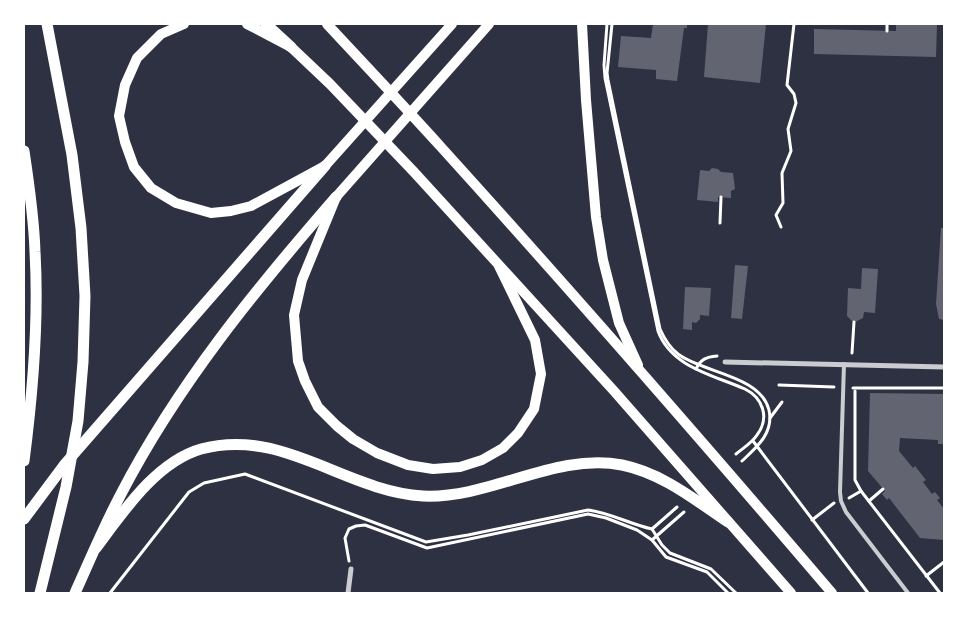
<svg xmlns="http://www.w3.org/2000/svg" width="968" height="617" font-family="Jost,sans-serif">
<style>
.building{fill:#626471}
.lines{fill:none;stroke-linecap:round;stroke-linejoin:round}
.path{stroke:#fff;stroke-width:3}
.service{stroke:#caccd0;stroke-width:4}
.minor{stroke:#caccd0;stroke-width:5}
.secondary{stroke:#fff;stroke-width:10}
.primary{stroke:#fff;stroke-width:11}
</style>
<rect width="100%" height="100%" fill="#2d3142"/>
<g class="building">
<polygon points="653,24 687,24 687,28 684,28 677,81 656,79 656,70 618,67 621,36 651,38"/>
<polygon points="708,24 766,24 760,83 704,77"/>
<polygon points="896,24 937,24 936,57 814,54 814,29 896,31"/>
<polygon points="712,168 718,169 721,172 733,173 735,189 731,191 731,198 718,197 718,202 697,200 700,170 709,171"/>
<polygon points="941,228 944,228 944,320 939,319 936,304"/>
<polygon points="735,265 748,266 742,319 731,318"/>
<polygon points="862,268 878,269 875,313 864,312 863,318 855,322 852,321 847,316 848,288 861,289"/>
<polygon points="685,287 711,288 709,316 700,315 700,319 696,323 692,322 692,330 683,329"/>
<polygon points="870,393 944,394 944,444 938,444 938,440 900,438 899,451 913,468 915,466 926,480 923,482 932,494 935,492 940,498 937,500 944,509 944,540 920,538 889,498 887,500 882,494 885,491 868,471"/>
</g>
<g class="lines">
<g class="path">
<path d="M607,24L604,65L605,78L658,331C671,367 713,375 745,389C763,398 770,418 757,435C752,443 743,448 736,454"/>
<path d="M612,24L607,73L608,80L660,329C664,338 669,347 678,354C703,373 760,375 769,410C774,433 757,447 742,461"/>
<polyline points="887,31 887,24"/>
<polyline points="720,223 721,197"/>
<polyline points="781,227 776,215 783,203 782,173 791,151 788,129 796,103 794,94 787,85 794,24"/>
<polyline points="852,353 854,322"/>
<path d="M696,369C701,359 706,357 717,356"/>
<polyline points="779,385 834,387"/>
<polyline points="853,388 944,388"/>
<polyline points="770,418 782,402"/>
<polyline points="753,441 868,593"/>
<polyline points="861,491 940,593"/>
<polyline points="849,498 861,491 855,480 855,391"/>
<polyline points="869,501 883,489"/>
<polyline points="812,520 834,503"/>
<polyline points="652,529 677,507"/>
<polyline points="652,540 684,512"/>
<polyline points="349,561 345,538 349,529 356,526 365,525 427,548 588,514 606,518 637,530 652,540 666,557 707,572 728,593"/>
<polyline points="926,576 944,562"/>
<path d="M110,593L189,492L204,483L245,474L426,542L468,535L588,510C611,513 629,524 652,529L662,545L670,553L711,569L736,593"/>
</g>
<polyline class="service" points="844,364 840,492 841,501 846,512 908,593"/>
<g class="minor">
<polyline points="725,362 944,367"/>
<polyline points="348,593 351,569"/>
</g>
<g class="secondary">
<polyline points="184,24 161,34 137,58 125,85 119,116 125,142 134,167 151,188 176,203 211,213 231,211 251,206 325,166 452,24"/>
<polyline points="247,24 291,47 330,84 414,172 614,391 791,593"/>
<path d="M327,24C365,65 404,106 441,147C574,294 704,443 832,593"/>
<polyline points="489,24 336,197 302,280 294,315 298,361 305,381 318,407 337,426 353,439 377,453 408,465 433,469 460,467 482,460 503,448 518,433 534,409 541,374 535,340 499,266"/>
<polyline points="582,24 586,100 596,217 603,260 619,323 638,365"/>
</g>
<g class="primary">
<polyline points="266,24 291,47"/>
<path d="M24,151C29,184 34,219 35,252C39,322 33,392 24,461"/>
<polyline points="24,519 65,464 325,166"/>
<path d="M96,548C123,512 156,462 201,449C283,427 344,491 423,496C491,499 555,452 622,465C662,473 695,500 728,522"/>
<polyline points="40,593 66,487 78,421 83,362 85,296 81,228 72,155 47,24"/>
<path d="M75,593C90,560 104,526 121,494C178,384 256,289 336,197"/>
</g>
</g>
<rect width="968" height="617" fill="none" stroke="#ffffff" stroke-width="50"/>
</svg>
